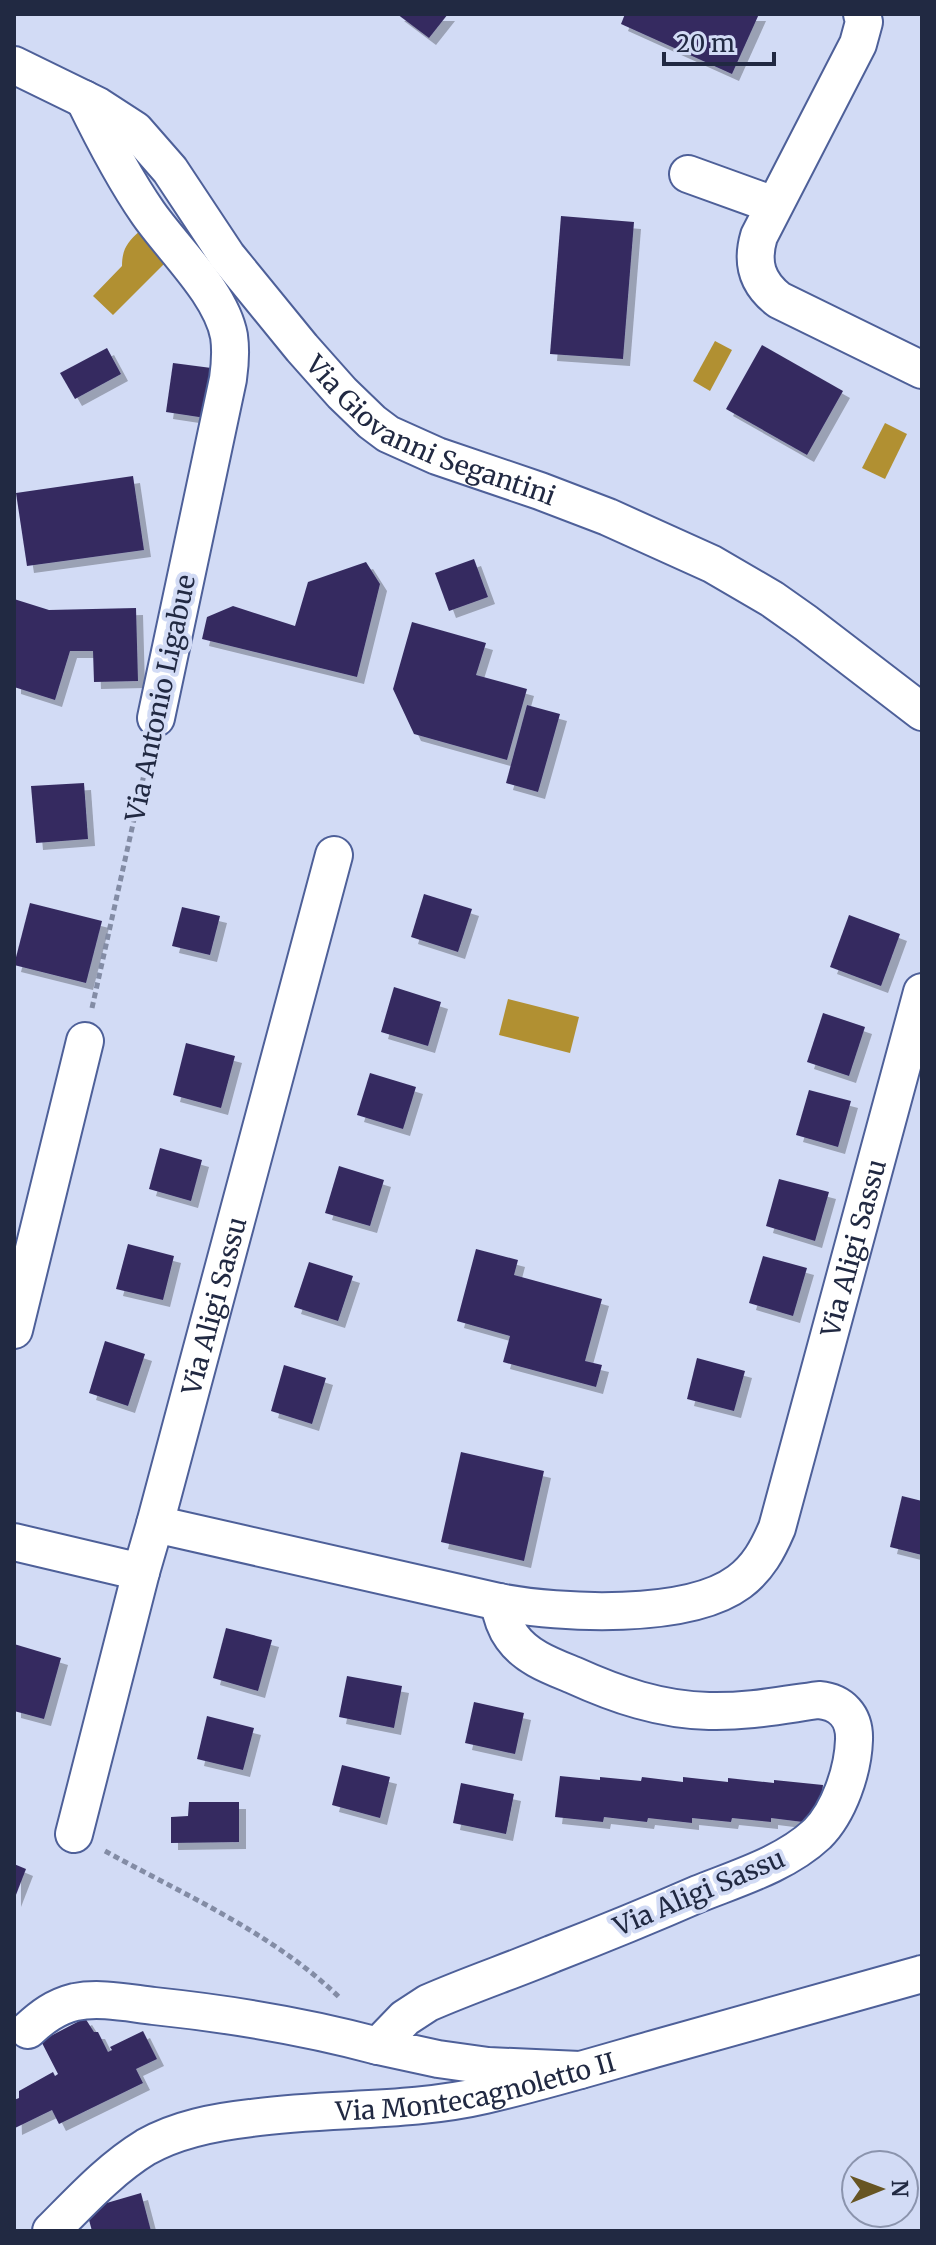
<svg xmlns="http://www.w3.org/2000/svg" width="936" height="2245" font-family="Merriweather,serif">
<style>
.water{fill:#b19032}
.building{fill:#352b61;filter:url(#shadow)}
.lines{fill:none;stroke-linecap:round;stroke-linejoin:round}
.minor-casing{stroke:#4e6099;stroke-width:40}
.path{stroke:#838ca5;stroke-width:5;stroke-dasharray:6 4;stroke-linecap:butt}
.minor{stroke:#fff;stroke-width:36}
.labels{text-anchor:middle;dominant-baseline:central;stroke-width:8;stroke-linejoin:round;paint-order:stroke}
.street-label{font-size:26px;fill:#212942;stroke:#d2dbf5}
</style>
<defs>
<filter id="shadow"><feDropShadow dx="7" dy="7" stdDeviation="0" flood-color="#0004"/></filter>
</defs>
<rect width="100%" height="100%" fill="#d2dbf5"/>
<g class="water">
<path d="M140,231L167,261L113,315L93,296L122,266C122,250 127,242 140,231Z"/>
<polygon points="715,341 732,350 710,391 693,381"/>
<polygon points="885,423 907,434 885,479 862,468"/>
<polygon points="508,999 579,1017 570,1053 499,1035"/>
</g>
<g class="building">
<polygon points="397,14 448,14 429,38"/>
<polygon points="625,14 759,14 732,74 621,24"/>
<polygon points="561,216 634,222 623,359 550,354"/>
<polygon points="762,345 843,391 807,455 726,409"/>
<polygon points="107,348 121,374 75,399 60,373"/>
<polygon points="173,363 219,369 212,419 166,412"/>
<polygon points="133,476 144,550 27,566 16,493"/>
<polygon points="474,559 488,597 449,611 435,573"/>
<polygon points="366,562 380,584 357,677 202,639 207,617 233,606 295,626 308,582"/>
<polygon points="14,599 49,610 136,608 138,681 94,682 93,651 70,651 55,700 14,687"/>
<polygon points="412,622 486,643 476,675 527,689 507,760 414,734 393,689"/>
<polygon points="527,705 560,714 538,792 506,783"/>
<polygon points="84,783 88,839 36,843 31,786"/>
<polygon points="424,894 472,909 458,952 411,937"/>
<polygon points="30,903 102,921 86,983 14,965"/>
<polygon points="182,907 220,916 210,955 172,946"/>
<polygon points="849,915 900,934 881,986 830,967"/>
<polygon points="394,987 441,1002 428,1046 381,1032"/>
<polygon points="823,1013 865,1027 849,1076 807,1062"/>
<polygon points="186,1043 235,1056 221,1108 173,1095"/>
<polygon points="370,1073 416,1087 403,1129 357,1115"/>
<polygon points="809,1090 851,1101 838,1147 796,1135"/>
<polygon points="160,1148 202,1160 191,1201 149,1189"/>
<polygon points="339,1166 384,1180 370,1226 325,1213"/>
<polygon points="779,1179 829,1192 815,1241 766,1226"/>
<polygon points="128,1244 174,1256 163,1300 116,1289"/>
<polygon points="476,1249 518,1260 514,1275 602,1299 585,1361 602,1365 596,1387 503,1362 510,1336 457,1321"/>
<polygon points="763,1256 807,1268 793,1316 749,1303"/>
<polygon points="309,1262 353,1276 338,1321 294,1307"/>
<polygon points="105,1341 145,1354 128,1406 89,1393"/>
<polygon points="697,1358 745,1371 734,1411 687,1399"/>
<polygon points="284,1365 326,1378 312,1424 271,1411"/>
<polygon points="461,1452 544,1471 524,1561 441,1542"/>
<polygon points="902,1496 922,1501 922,1555 890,1547"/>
<polygon points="226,1628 272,1640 258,1691 213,1678"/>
<polygon points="14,1644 61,1658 44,1719 14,1711"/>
<polygon points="347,1676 402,1686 394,1728 339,1717"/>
<polygon points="474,1702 524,1713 515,1754 465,1743"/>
<polygon points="207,1716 254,1728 243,1770 197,1759"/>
<polygon points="342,1765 390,1777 380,1818 332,1805"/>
<polygon points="560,1776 600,1780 600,1777 641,1781 642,1777 683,1782 683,1777 728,1782 728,1778 774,1783 774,1780 823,1785 819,1824 771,1818 771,1822 732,1818 731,1822 692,1818 692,1823 648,1818 647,1822 604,1817 603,1822 555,1817"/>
<polygon points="461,1783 514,1794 506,1834 453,1823"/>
<polygon points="189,1802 239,1802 239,1842 171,1843 171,1817 188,1816"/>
<polygon points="14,1864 26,1869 14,1900"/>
<polygon points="85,2018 94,2032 98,2032 108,2052 112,2050 110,2047 143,2031 157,2059 136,2069 143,2083 59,2124 52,2110 15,2128 14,2100 19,2098 19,2091 53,2072 55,2076 58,2074 41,2041"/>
<polygon points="141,2193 151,2231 92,2231 86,2209"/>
</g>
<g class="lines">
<defs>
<g id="minor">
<path d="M862,14L864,22L858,44L759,236C751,263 757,283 779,300L922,370"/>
<path id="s1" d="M14,65L98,106L135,130L170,170L227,256L302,348L342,393L372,422L388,434L437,456L540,491L608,517L712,564L772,599L806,623L922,712"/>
<path d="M84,99C103,138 123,177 148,213C173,249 221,293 229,336C231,350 230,365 228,379L156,718"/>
<polyline points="688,174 774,205"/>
<polyline points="14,1330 85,1041"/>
<path id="s2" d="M155,1524L334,855"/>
<path id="s3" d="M14,1542L141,1572L155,1524L499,1602C560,1614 688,1620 739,1582C758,1568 768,1549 777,1528L922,992"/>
<path d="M499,1602C501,1615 504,1626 512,1637C526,1657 551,1666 573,1675C617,1695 661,1710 709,1711C747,1712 782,1705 819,1700C841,1702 855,1716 854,1740C853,1771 839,1812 817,1834C785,1864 738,1878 698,1894C650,1915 601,1935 552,1954C511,1971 469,1985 428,2003L405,2018L378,2046L438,2059L488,2066L580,2070"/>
<polyline points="74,1834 141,1572"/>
<path d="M28,2030C42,2017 55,2007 75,2002C100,1997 128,2003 154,2006C230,2014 304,2026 378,2046"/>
<path id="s4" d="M51,2231C81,2201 110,2169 146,2147C178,2129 215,2122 251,2118C328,2107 408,2113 485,2095C542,2082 598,2065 654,2049C744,2024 833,1999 922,1974"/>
</g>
</defs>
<use href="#minor" class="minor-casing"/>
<g class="path">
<polyline points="92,1008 149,752"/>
<path d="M105,1851C185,1895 274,1934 340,1998"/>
</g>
<use href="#minor" class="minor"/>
</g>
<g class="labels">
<g class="street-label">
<text stroke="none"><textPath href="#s1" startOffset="570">Via Giovanni Segantini</textPath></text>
<text transform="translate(160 698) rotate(-78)">Via Antonio Ligabue</text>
<text stroke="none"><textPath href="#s3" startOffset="1136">Via Aligi Sassu</textPath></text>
<text stroke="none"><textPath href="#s2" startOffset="226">Via Aligi Sassu</textPath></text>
<text transform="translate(699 1892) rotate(-23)">Via Aligi Sassu</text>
<text stroke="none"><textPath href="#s4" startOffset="464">Via Montecagnoletto II</textPath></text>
</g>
</g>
<rect width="936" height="2245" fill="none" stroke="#212942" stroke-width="32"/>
<g transform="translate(880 2189) rotate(89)"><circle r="38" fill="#d2dbf5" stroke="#8b94ad" stroke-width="2"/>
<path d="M0-6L14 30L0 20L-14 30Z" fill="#675523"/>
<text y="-12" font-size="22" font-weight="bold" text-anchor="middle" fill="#212942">N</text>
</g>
<path d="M664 52v12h110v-12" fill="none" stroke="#212942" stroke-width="4"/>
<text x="676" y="52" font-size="24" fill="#212942" stroke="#d2dbf5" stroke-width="6" paint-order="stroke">20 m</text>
</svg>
